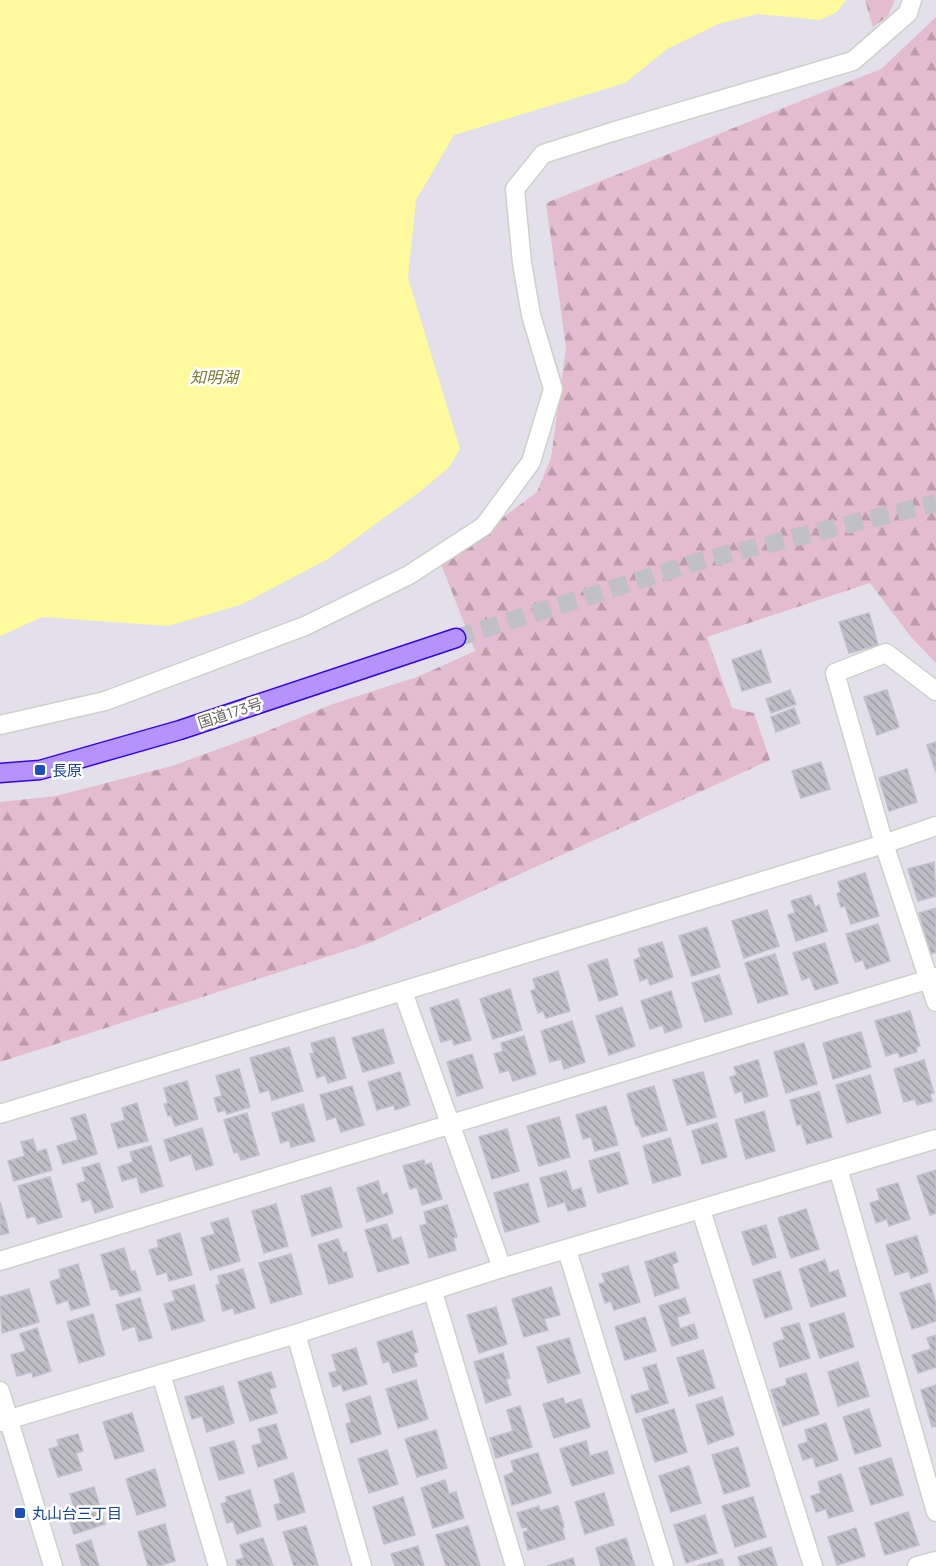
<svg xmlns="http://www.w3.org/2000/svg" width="936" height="1566" font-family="Manrope,'Noto Sans JP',sans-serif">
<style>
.forest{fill:url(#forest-firs)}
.water{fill:#fefa9d}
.building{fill:url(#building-back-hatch);stroke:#c2bed0;stroke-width:1.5}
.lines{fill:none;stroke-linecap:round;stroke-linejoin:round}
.trunk-tunnel{stroke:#c2c0c7;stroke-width:18;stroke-dasharray:18 9;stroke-linecap:butt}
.minor-casing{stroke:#ced0c9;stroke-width:21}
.tertiary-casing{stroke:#ced0c9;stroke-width:21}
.trunk-casing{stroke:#3303e8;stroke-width:21}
.minor{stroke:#fff;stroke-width:18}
.tertiary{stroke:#fff;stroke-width:18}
.trunk{stroke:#b494fc;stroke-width:18}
.transit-dot{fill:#1a4fb4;stroke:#fff;stroke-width:2}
.labels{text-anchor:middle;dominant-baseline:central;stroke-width:5;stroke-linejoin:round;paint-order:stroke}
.street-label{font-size:15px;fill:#606159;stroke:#fff}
.transit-label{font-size:15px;fill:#164399;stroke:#fff;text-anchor:start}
.water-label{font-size:16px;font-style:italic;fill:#787a2e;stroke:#fff}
</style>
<defs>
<pattern id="forest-firs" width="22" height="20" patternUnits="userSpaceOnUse" patternTransform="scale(1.5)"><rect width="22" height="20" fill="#e4bccf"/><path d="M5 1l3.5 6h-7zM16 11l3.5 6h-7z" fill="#bc9cab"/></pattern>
<pattern id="building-back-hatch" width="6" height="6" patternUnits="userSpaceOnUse" patternTransform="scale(1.5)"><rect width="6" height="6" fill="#bebdc6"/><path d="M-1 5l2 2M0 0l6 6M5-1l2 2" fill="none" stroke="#9e9da4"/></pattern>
</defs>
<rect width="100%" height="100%" fill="#e3e0ec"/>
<g class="forest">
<polygon points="865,0 895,0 888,16 873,27"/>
<polygon points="936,17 936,663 911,637 870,583 707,637 732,708 754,713 770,760 367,944 0,1062 0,802 56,796 172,766 265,732 333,704 417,677 475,651 441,564 537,492 551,458 566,348 546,203 881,69"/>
</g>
<polygon class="water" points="0,0 846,0 837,12 820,20 757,14 718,24 667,49 625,83 454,135 416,200 408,278 460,449 450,466 422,490 328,559 240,605 168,626 42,617 0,636"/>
<g class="building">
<polygon points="869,613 878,645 849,653 839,622"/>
<polygon points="761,650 771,682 742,691 732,660"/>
<polygon points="790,690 796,704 771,713 766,699"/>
<polygon points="887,690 899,727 877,735 864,697"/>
<polygon points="794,708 800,723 776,732 771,717"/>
<polygon points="936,742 936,772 927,745"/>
<polygon points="821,762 830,789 801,798 792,771"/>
<polygon points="907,769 917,802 889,811 879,778"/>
<polygon points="934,862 936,896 918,901 908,869"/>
<polygon points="865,873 879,916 851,924 845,906 841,907 837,894 841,892 838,882"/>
<polygon points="811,895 815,907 819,905 827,931 796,941 788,915 795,913 791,901"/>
<polygon points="936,908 936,952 931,954 919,913"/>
<polygon points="767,910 779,946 744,958 732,921"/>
<polygon points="878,924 890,961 866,969 863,960 855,962 846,934"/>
<polygon points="707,927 720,967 692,976 679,936"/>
<polygon points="662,942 673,977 650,985 648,978 640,981 634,960 641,957 638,949"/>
<polygon points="825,943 838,983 815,990 810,977 802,980 793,953"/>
<polygon points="775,954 788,994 758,1003 745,963"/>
<polygon points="607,959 618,995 599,1001 588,965"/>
<polygon points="558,971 570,1011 546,1018 543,1011 538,1013 531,991 536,989 533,979"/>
<polygon points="719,975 732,1014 705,1022 692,983"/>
<polygon points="510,989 522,1030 493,1039 480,999"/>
<polygon points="671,991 682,1027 665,1033 663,1025 650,1029 641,1001"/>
<polygon points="458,999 471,1040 454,1045 452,1039 441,1042 430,1008"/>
<polygon points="622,1007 635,1046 609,1055 596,1016"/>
<polygon points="910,1011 920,1046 916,1047 917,1052 900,1057 898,1052 886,1056 875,1021"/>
<polygon points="572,1021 585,1062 564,1069 561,1059 550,1062 541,1031"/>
<polygon points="383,1029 394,1063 363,1072 352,1038"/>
<polygon points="861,1032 871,1067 833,1079 823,1043"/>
<polygon points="524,1036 536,1074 513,1081 509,1070 500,1073 494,1054 503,1051 501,1043"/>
<polygon points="334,1037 346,1078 328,1083 325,1075 317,1078 310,1054 314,1053 311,1043"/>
<polygon points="804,1043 817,1084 786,1093 774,1052"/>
<polygon points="289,1047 303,1091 272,1100 269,1090 260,1093 250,1058"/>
<polygon points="472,1054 483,1088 457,1096 447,1062"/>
<polygon points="758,1060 768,1096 745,1103 742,1091 735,1093 730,1077 737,1075 734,1067"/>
<polygon points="924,1060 934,1093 930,1094 932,1101 917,1105 915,1099 904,1102 894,1069"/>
<polygon points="239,1069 250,1107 227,1114 225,1110 218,1112 214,1098 222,1096 216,1076"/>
<polygon points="400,1072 410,1105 395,1110 394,1105 377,1110 368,1082"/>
<polygon points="703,1072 716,1117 687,1125 673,1080"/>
<polygon points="870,1075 881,1113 847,1123 836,1085"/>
<polygon points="187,1081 198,1119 175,1126 171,1115 168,1116 164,1104 168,1103 164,1088"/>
<polygon points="352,1086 364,1125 341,1132 336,1117 327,1120 320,1095"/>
<polygon points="654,1086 667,1130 642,1137 638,1126 636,1126 627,1094"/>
<polygon points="819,1092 832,1137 807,1144 801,1124 797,1125 790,1100"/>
<polygon points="137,1103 148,1141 118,1148 111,1124 125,1120 122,1108"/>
<polygon points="303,1104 315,1141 291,1147 289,1140 281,1143 272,1113"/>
<polygon points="606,1106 618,1145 595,1151 591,1137 583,1139 576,1115"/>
<polygon points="764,1111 775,1151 746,1159 735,1120"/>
<polygon points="247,1113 259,1155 241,1160 238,1152 234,1153 224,1120"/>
<polygon points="85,1114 97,1154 63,1164 57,1146 78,1140 71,1118"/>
<polygon points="559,1117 570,1157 539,1166 527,1126"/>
<polygon points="717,1123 727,1157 702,1164 692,1131"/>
<polygon points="202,1128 213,1165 196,1170 191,1154 170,1161 164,1140"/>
<polygon points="507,1129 519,1171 492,1179 479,1137"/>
<polygon points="670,1138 681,1175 653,1183 643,1146"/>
<polygon points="33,1139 37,1152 46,1149 52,1170 14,1181 8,1161 25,1156 21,1142"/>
<polygon points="151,1146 163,1186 141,1193 137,1177 122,1181 118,1167 133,1162 130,1152"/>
<polygon points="619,1152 628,1184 598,1193 589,1161"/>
<polygon points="424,1160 425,1165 431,1163 442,1199 422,1205 417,1187 410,1189 403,1166"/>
<polygon points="99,1163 113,1207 95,1213 91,1199 82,1202 77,1184 86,1181 82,1168"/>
<polygon points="936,1170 936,1213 930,1215 917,1176"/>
<polygon points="566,1171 572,1191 581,1188 586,1206 568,1211 565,1202 548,1207 540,1178"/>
<polygon points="50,1177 62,1217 38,1224 35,1216 27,1218 18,1186"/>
<polygon points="378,1181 382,1195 387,1193 393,1213 367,1222 357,1188"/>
<polygon points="528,1183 539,1222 505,1232 494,1193"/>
<polygon points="898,1183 910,1219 889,1226 887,1219 876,1223 870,1203 880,1200 877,1189"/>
<polygon points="331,1187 342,1227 312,1236 301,1196"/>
<polygon points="0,1202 9,1233 0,1235"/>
<polygon points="276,1204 288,1246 264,1253 252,1211"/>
<polygon points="447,1205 457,1237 453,1238 456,1250 429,1258 420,1226 427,1224 424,1212"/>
<polygon points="806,1209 819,1249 791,1258 778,1218"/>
<polygon points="228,1218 240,1261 210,1270 201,1238 215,1234 211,1223"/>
<polygon points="387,1224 392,1240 401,1237 409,1263 378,1272 365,1230"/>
<polygon points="766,1225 776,1257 753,1265 742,1232"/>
<polygon points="180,1233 192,1275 169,1281 167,1272 157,1275 149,1250 159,1247 157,1240"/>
<polygon points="917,1236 928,1272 911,1278 909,1271 895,1275 886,1245"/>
<polygon points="338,1239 343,1253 346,1252 353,1277 329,1284 318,1245"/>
<polygon points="124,1248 131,1272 135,1271 141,1290 120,1296 117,1289 111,1290 101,1255"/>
<polygon points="675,1252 678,1262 672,1264 679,1288 655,1296 645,1262"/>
<polygon points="291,1254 302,1294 271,1303 259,1263"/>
<polygon points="825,1260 829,1273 838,1270 846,1296 811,1307 799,1269"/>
<polygon points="78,1264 90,1305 71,1310 68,1300 57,1304 50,1282 61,1278 59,1270"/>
<polygon points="628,1266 640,1302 614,1310 611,1301 605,1303 599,1284 605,1282 602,1274"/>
<polygon points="243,1269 255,1308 235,1314 233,1308 223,1311 216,1285 220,1284 218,1276"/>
<polygon points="780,1271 792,1309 765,1318 753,1280"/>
<polygon points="930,1283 936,1303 936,1321 912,1329 900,1293"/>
<polygon points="194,1285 204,1321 172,1330 164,1304 175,1301 172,1291"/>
<polygon points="551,1287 560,1315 544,1319 548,1330 524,1337 512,1299"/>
<polygon points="29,1289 39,1322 2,1333 0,1297"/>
<polygon points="140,1298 152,1338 139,1341 135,1326 123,1330 116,1305"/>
<polygon points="685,1298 690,1313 677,1317 680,1329 694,1324 698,1338 672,1346 659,1306"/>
<polygon points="496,1307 507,1344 479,1353 467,1315"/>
<polygon points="844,1313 854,1347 820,1358 809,1324"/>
<polygon points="93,1314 105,1355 79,1363 67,1322"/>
<polygon points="645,1317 656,1351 625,1360 615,1327"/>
<polygon points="799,1323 810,1358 780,1367 773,1343 785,1339 781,1328"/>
<polygon points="37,1328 51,1371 33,1377 32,1372 17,1376 11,1355 26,1351 20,1334"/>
<polygon points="412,1331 418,1352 413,1354 417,1366 393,1373 389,1361 383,1363 377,1342"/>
<polygon points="936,1335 936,1367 918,1373 912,1355 931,1349 927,1338"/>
<polygon points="569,1338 580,1373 548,1383 537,1347"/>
<polygon points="356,1348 367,1384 343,1391 341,1384 333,1387 329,1373 337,1371 332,1355"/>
<polygon points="703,1350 715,1388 689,1396 677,1358"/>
<polygon points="503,1353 510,1378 506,1379 511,1395 486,1403 474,1362"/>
<polygon points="858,1362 869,1396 838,1406 828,1372"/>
<polygon points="656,1364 668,1403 636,1413 631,1396 650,1390 643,1368"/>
<polygon points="271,1372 276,1387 269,1389 277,1413 250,1421 238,1382"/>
<polygon points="806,1373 819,1414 783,1426 771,1390 787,1385 786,1379"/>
<polygon points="416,1380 428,1419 398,1428 386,1389"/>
<polygon points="936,1385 936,1426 932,1427 921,1390"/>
<polygon points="223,1386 234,1423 207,1432 202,1416 192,1419 185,1397"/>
<polygon points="370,1396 381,1434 351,1443 346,1424 351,1422 346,1404"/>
<polygon points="722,1397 734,1435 708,1444 696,1405"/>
<polygon points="563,1398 565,1404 581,1399 590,1427 554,1438 543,1404"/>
<polygon points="520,1406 532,1447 496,1458 490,1438 513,1431 507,1410"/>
<polygon points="674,1409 687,1452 655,1462 642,1419"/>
<polygon points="869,1409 881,1446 855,1454 843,1417"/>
<polygon points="132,1413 144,1451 115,1459 103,1422"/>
<polygon points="826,1423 838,1460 816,1467 813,1457 803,1460 798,1445 808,1442 805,1430"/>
<polygon points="276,1424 287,1458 258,1467 252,1446 262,1443 258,1429"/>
<polygon points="436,1430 447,1468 417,1477 405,1439"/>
<polygon points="78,1434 83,1451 76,1453 82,1470 58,1477 49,1449 59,1446 57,1440"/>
<polygon points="234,1441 244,1473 219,1480 210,1448"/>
<polygon points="586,1441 590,1456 607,1451 614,1473 572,1486 560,1449"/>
<polygon points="738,1447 750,1486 724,1494 712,1455"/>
<polygon points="387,1450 398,1484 369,1493 358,1459"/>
<polygon points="538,1453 551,1493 512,1505 504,1476 514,1472 511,1461"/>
<polygon points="891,1458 903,1495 871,1505 859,1468"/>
<polygon points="689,1466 701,1503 671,1512 659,1476"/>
<polygon points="155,1469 166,1506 137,1515 126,1479"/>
<polygon points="293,1473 305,1512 278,1520 274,1505 281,1503 274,1480"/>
<polygon points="841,1474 853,1511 829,1518 826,1509 816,1512 811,1496 821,1493 818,1482"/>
<polygon points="445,1480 449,1494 456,1492 464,1518 433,1528 421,1488"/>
<polygon points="94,1487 105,1524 74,1534 68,1516 76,1513 70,1494"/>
<polygon points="250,1490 261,1526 237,1534 233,1521 227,1523 221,1504 227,1502 226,1497"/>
<polygon points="604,1493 614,1525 585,1534 575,1502"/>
<polygon points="403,1497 415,1535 384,1544 373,1507"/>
<polygon points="753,1497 766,1537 735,1547 722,1506"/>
<polygon points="539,1506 540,1511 558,1506 564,1527 562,1528 565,1539 528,1550 523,1532 528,1531 527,1527 522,1528 517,1513"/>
<polygon points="908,1512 919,1545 885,1555 875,1523"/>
<polygon points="705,1515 717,1553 686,1563 674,1525"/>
<polygon points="165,1524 175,1561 158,1566 148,1566 138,1532"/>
<polygon points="306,1526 318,1565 294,1566 283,1532"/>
<polygon points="468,1526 480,1566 446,1566 436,1535"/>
<polygon points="856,1528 865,1556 837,1565 828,1537"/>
<polygon points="263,1538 273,1566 237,1566 236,1560 244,1558 240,1545"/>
<polygon points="626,1538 635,1566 601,1566 596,1548"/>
<polygon points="91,1540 99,1566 82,1566 76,1545"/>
<polygon points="418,1546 424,1566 395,1566 391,1554"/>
<polygon points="771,1547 777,1566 741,1566 738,1557"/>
<polygon points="573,1558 575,1566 547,1566"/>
<polygon points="722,1559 724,1566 697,1566"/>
</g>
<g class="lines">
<polyline class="trunk-tunnel" points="456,638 707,559 936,503"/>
<defs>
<g id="minor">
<polyline points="936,691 886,653 835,673 884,844 936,826"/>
<polyline points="0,725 105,701 305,626 409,575 484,526 531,462 553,389 531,315 522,263 515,189 543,154 612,132 853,61 908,13 912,0"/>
<polyline points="403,992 502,1268"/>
<polyline points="0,1114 884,844 936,1002"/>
<polyline points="838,1168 936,1512"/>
<polyline points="701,1210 813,1566"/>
<polyline points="567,1250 664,1566"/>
<polyline points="0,1261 936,977"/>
<polyline points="433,1292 515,1566"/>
<polyline points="296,1334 362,1566"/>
<polyline points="161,1374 218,1566"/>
<polyline points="917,1566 936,1561"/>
</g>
<g id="tertiary">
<polyline points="0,1391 53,1566"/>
<polyline points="0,1422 296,1334 502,1268 936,1139"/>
</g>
<polyline id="trunk" points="0,773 40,770 180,730 456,638"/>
</defs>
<use href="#minor" class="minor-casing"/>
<use href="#tertiary" class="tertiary-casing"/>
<use href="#trunk" class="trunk-casing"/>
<use href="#minor" class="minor"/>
<use href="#tertiary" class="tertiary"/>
<use href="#trunk" class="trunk"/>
</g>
<g class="transit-dot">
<rect x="34" y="764" width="12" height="12" rx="3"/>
<rect x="14" y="1507" width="12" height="12" rx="3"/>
</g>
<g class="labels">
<g class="street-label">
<text transform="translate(230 713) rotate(-18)">国道173号</text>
</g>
<g class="transit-label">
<text x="52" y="770">長原</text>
<text x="32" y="1513">丸山台三丁目</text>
</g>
<g class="water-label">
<text x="214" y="377">知明湖</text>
</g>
</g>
</svg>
